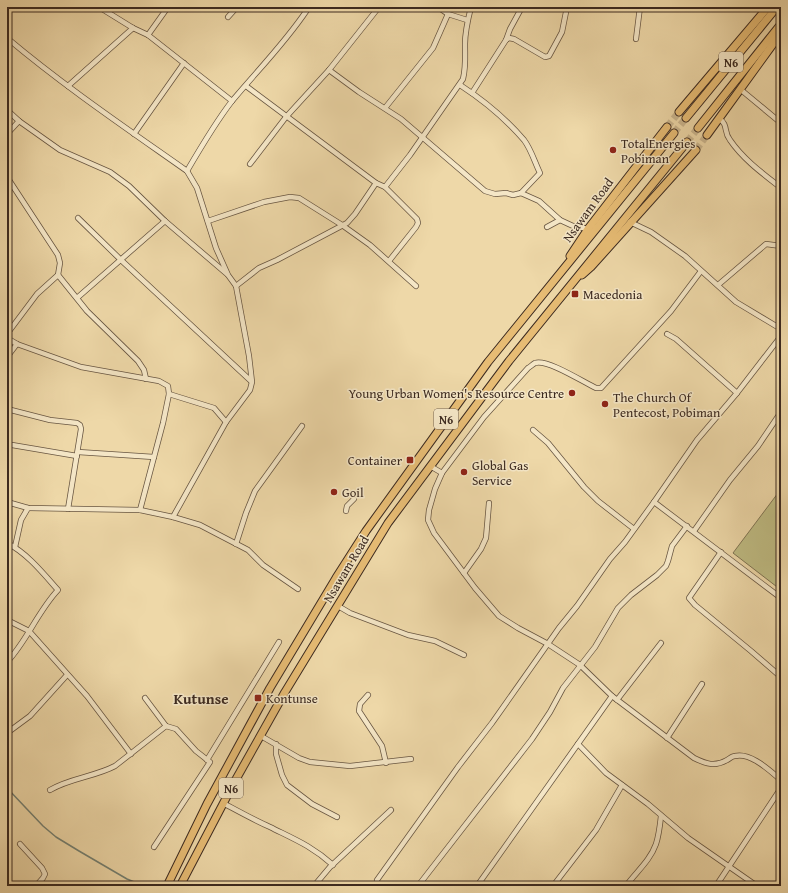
<svg xmlns="http://www.w3.org/2000/svg" width="788" height="893" font-family="'Gentium Book Plus',serif">
<style>
.pitch{fill:#bfbc83;stroke:#7e7352}
.lines{fill:none;stroke-linecap:round;stroke-linejoin:round}
.stream{stroke:#748072;stroke-width:1.5}
.trunk-tunnel{stroke:#cab58d;stroke-width:7;stroke-dasharray:7 3.5;stroke-linecap:butt}
.minor-casing{stroke:#685642;stroke-width:6}
.trunk-casing{stroke:#3c2a20;stroke-width:9}
.minor{stroke:#f4e6c6;stroke-width:4.5}
.trunk{stroke:#e7bc74;stroke-width:7}
.poi-dot{fill:#8f2418;stroke:#f4e6c6;stroke-width:1.5}
.labels{text-anchor:middle;dominant-baseline:central;stroke-width:3;stroke-linejoin:round;paint-order:stroke}
.shield{fill:#f4e6c6;stroke:#736252;stroke-width:1}
.shield-label{font-size:12px;font-weight:bold;fill:#3c2a20}
.poi-label{font-size:13px;fill:#3c2a20;stroke:#f4e6c6;text-anchor:start}
.street-label{font-size:13px;fill:#3c2a20;stroke:#f4e6c6}
.quarter-label{font-size:15px;font-weight:bold;fill:#3c2a20;stroke:#f4e6c6}
</style>
<rect width="100%" height="100%" fill="#eed8a8"/>
<filter id="stains"><feTurbulence type="fractalNoise" baseFrequency=".005" numOctaves="4"/><feColorMatrix values="0 0 0 0 .2 0 0 0 0 .09 0 0 0 0 .02 0 0 0 .5 -.17"/></filter>
<radialGradient id="worn" r=".72"><stop offset=".6" stop-color="#630" stop-opacity="0"/><stop offset="1" stop-color="#630" stop-opacity=".3"/></radialGradient>
<polygon class="pitch" points="781,489 781,590 733,553"/>
<g class="lines">
<polyline class="stream" points="7,788 43,826 56,837 79,851 127,879 144,886"/>
<g class="trunk-tunnel">
<polyline points="667,127 679,112"/>
<polyline points="674,133 686,118"/>
<polyline points="687,142 698,128"/>
<polyline points="696,150 707,135"/>
</g>
<defs>
<g id="minor">
<polyline points="99,7 133,28 148,35 232,101"/>
<polyline points="438,7 448,14 467,20"/>
<polyline points="228,17 237,7"/>
<polyline points="148,35 168,7"/>
<path d="M7,38C64,86 126,128 187,171L197,188L216,248L228,275L236,286L249,356L252,382L250,390L226,422L173,517"/>
<polyline points="636,39 640,7"/>
<polyline points="506,40 510,29 522,7"/>
<path d="M329,70L359,92L401,119L485,191L495,194L506,193L513,195L521,193L540,173C535,163 531,149 524,140C506,119 483,100 460,85"/>
<polyline points="68,86 133,28"/>
<polyline points="246,86 376,183 385,187 417,219 418,223 416,227 389,261"/>
<polyline points="740,89 781,123"/>
<polyline points="472,93 506,40 509,38 514,39 545,57 549,56 562,32 567,7"/>
<polyline points="385,108 433,48 448,14"/>
<polyline points="7,110 19,121 60,150 110,172 129,186 165,221 227,274"/>
<path d="M719,118C729,126 723,131 730,140C743,159 762,173 780,187"/>
<polyline points="7,134 19,121"/>
<polyline points="134,134 184,63"/>
<polyline points="250,164 286,117 329,70 379,7"/>
<path d="M187,171C201,147 215,123 232,101C257,71 285,43 307,10"/>
<polyline points="7,177 58,255 60,263 58,275 37,294 7,334"/>
<path d="M385,187L410,155L463,79C466,67 465,56 465,44C465,32 468,19 471,7"/>
<polyline points="521,193 539,201 560,220 573,226 588,229"/>
<polyline points="78,218 121,260 251,381"/>
<polyline points="208,221 264,202 290,197 299,198 342,225 370,245 416,286"/>
<polyline points="630,222 651,232 685,256 736,302 781,329"/>
<polyline points="547,227 560,220"/>
<path d="M701,271L671,311L601,388H596C583,382 548,359 535,363C533,364 530,367 528,368L484,417L442,473L435,489L429,510L428,520L434,533L475,588L499,616L518,628L548,644L580,665L612,696L694,758C706,764 715,767 727,760C729,759 732,756 735,756C751,752 770,771 781,780"/>
<polyline points="58,275 87,311 138,361 144,370 146,379"/>
<polyline points="718,285 766,244 781,246"/>
<polyline points="236,286 259,268 277,260 347,223 355,214 376,183"/>
<polyline points="77,298 165,221"/>
<polyline points="667,334 676,339 737,393"/>
<polyline points="781,336 737,393 697,440 654,502 781,598"/>
<polyline points="7,338 17,344 81,367 159,381 168,386 169,394 163,423 140,510"/>
<polyline points="7,357 17,344"/>
<polyline points="169,394 214,408 226,422"/>
<polyline points="7,409 50,420 77,423 80,425 81,429 68,509"/>
<polyline points="533,430 548,443 584,487 598,501 634,529"/>
<polyline points="12,445 77,456"/>
<polyline points="78,452 154,457"/>
<polyline points="430,466 442,473"/>
<polyline points="7,502 28,508 140,510 173,517 200,525 248,550 263,565 298,589"/>
<polyline points="346,511 347,506 354,499"/>
<polyline points="694,531 730,480 758,446 781,412"/>
<path d="M7,543C27,553 43,573 58,590C38,611 27,641 7,662"/>
<polyline points="236,544 246,513 255,491 302,426"/>
<polyline points="15,547 21,520 28,508"/>
<polyline points="721,552 689,598 695,605 751,651 781,677"/>
<polyline points="464,573 481,549 486,538 489,503"/>
<polyline points="338,606 350,613 408,635 435,641 464,655"/>
<polyline points="9,621 29,631 87,696 131,754"/>
<polyline points="368,695 360,704 359,711 382,746 386,763"/>
<polyline points="145,698 166,726"/>
<polyline points="617,700 661,643"/>
<polyline points="7,733 30,716 67,675"/>
<polyline points="261,736 299,758 310,762 350,766 411,759"/>
<polyline points="667,738 702,684"/>
<polyline points="276,744 276,754 282,775 287,785 312,804 337,817"/>
<polyline points="578,744 606,773 648,804 688,838 757,886"/>
<polyline points="207,760 279,642"/>
<path d="M50,790C70,778 94,777 115,766L166,726L176,729L196,751L210,762L154,847"/>
<path d="M223,803C238,811 254,820 270,827C294,839 312,846 333,865"/>
<polyline points="20,844 42,868 45,874 43,878 36,886"/>
<polyline points="377,880 458,767 492,723 559,628 577,606 610,559 625,542 654,502"/>
<polyline points="314,886 330,867 391,810"/>
<polyline points="418,886 532,739 550,712 563,688 595,647 618,608 631,595 657,575 666,566 668,561 672,546 687,526"/>
<polyline points="477,886 612,696"/>
<polyline points="553,886 596,830 622,785"/>
<path d="M626,886C636,872 650,861 656,844C659,835 660,825 661,816"/>
<polyline points="716,886 781,788"/>
</g>
<g id="trunk">
<polyline points="679,112 768,7"/>
<polyline points="686,118 777,7"/>
<polyline points="698,128 781,24"/>
<polyline points="707,135 781,33"/>
<polyline points="570,256 588,229 667,127"/>
<polyline points="582,275 591,267 696,150"/>
<polyline points="167,886 207,804 270,688 336,578 366,531 488,362 674,133"/>
<polyline points="180,886 235,781 285,692 388,523 509,361 687,142"/>
</g>
</defs>
<use href="#minor" class="minor-casing"/>
<use href="#trunk" class="trunk-casing"/>
<use href="#minor" class="minor"/>
<use href="#trunk" class="trunk"/>
</g>
<g class="poi-dot">
<circle cx="613" cy="150" r="4"/>
<rect x="571" y="290" width="8" height="8" rx="2"/>
<circle cx="572" cy="393" r="4"/>
<circle cx="605" cy="404" r="4"/>
<rect x="406" y="456" width="8" height="8" rx="2"/>
<circle cx="464" cy="472" r="4"/>
<circle cx="334" cy="492" r="4"/>
<rect x="254" y="694" width="8" height="8" rx="2"/>
</g>
<g class="labels">
<g class="shield">
<rect x="719" y="52" width="24" height="20" rx="3"/>
<rect x="434" y="409" width="24" height="20" rx="3"/>
<rect x="219" y="778" width="24" height="20" rx="3"/>
</g>
<g class="shield-label">
<text x="731" y="62">N6</text>
<text x="446" y="419">N6</text>
<text x="231" y="788">N6</text>
</g>
<g class="poi-label">
<text x="621" y="143">TotalEnergies<tspan x="621" dy="15">Pobiman</tspan></text>
<text x="583" y="294">Macedonia</text>
<text x="564" y="393" text-anchor="end">Young Urban Women's Resource Centre</text>
<text x="613" y="397">The Church Of<tspan x="613" dy="15">Pentecost, Pobiman</tspan></text>
<text x="402" y="460" text-anchor="end">Container</text>
<text x="472" y="465">Global Gas<tspan x="472" dy="15">Service</tspan></text>
<text x="342" y="492">Goil</text>
<text x="266" y="698">Kontunse</text>
</g>
<g class="street-label">
<text transform="translate(588 210) rotate(-54)">Nsawam Road</text>
<text transform="translate(346 569) rotate(-59)">Nsawam Road</text>
</g>
<g class="quarter-label">
<text x="201" y="698">Kutunse</text>
</g>
</g>
<rect width="788" height="893" fill="none" stroke="#eed8a8" stroke-width="24"/>
<rect x="8" y="8" width="772" height="877" fill="none" stroke="#3c2a20" stroke-width="2"/>
<rect x="12" y="12" width="764" height="869" fill="none" stroke="#3c2a20"/>
<rect width="100%" height="100%" filter="url(#stains)"/>
<rect width="100%" height="100%" fill="url(#worn)"/>
</svg>
